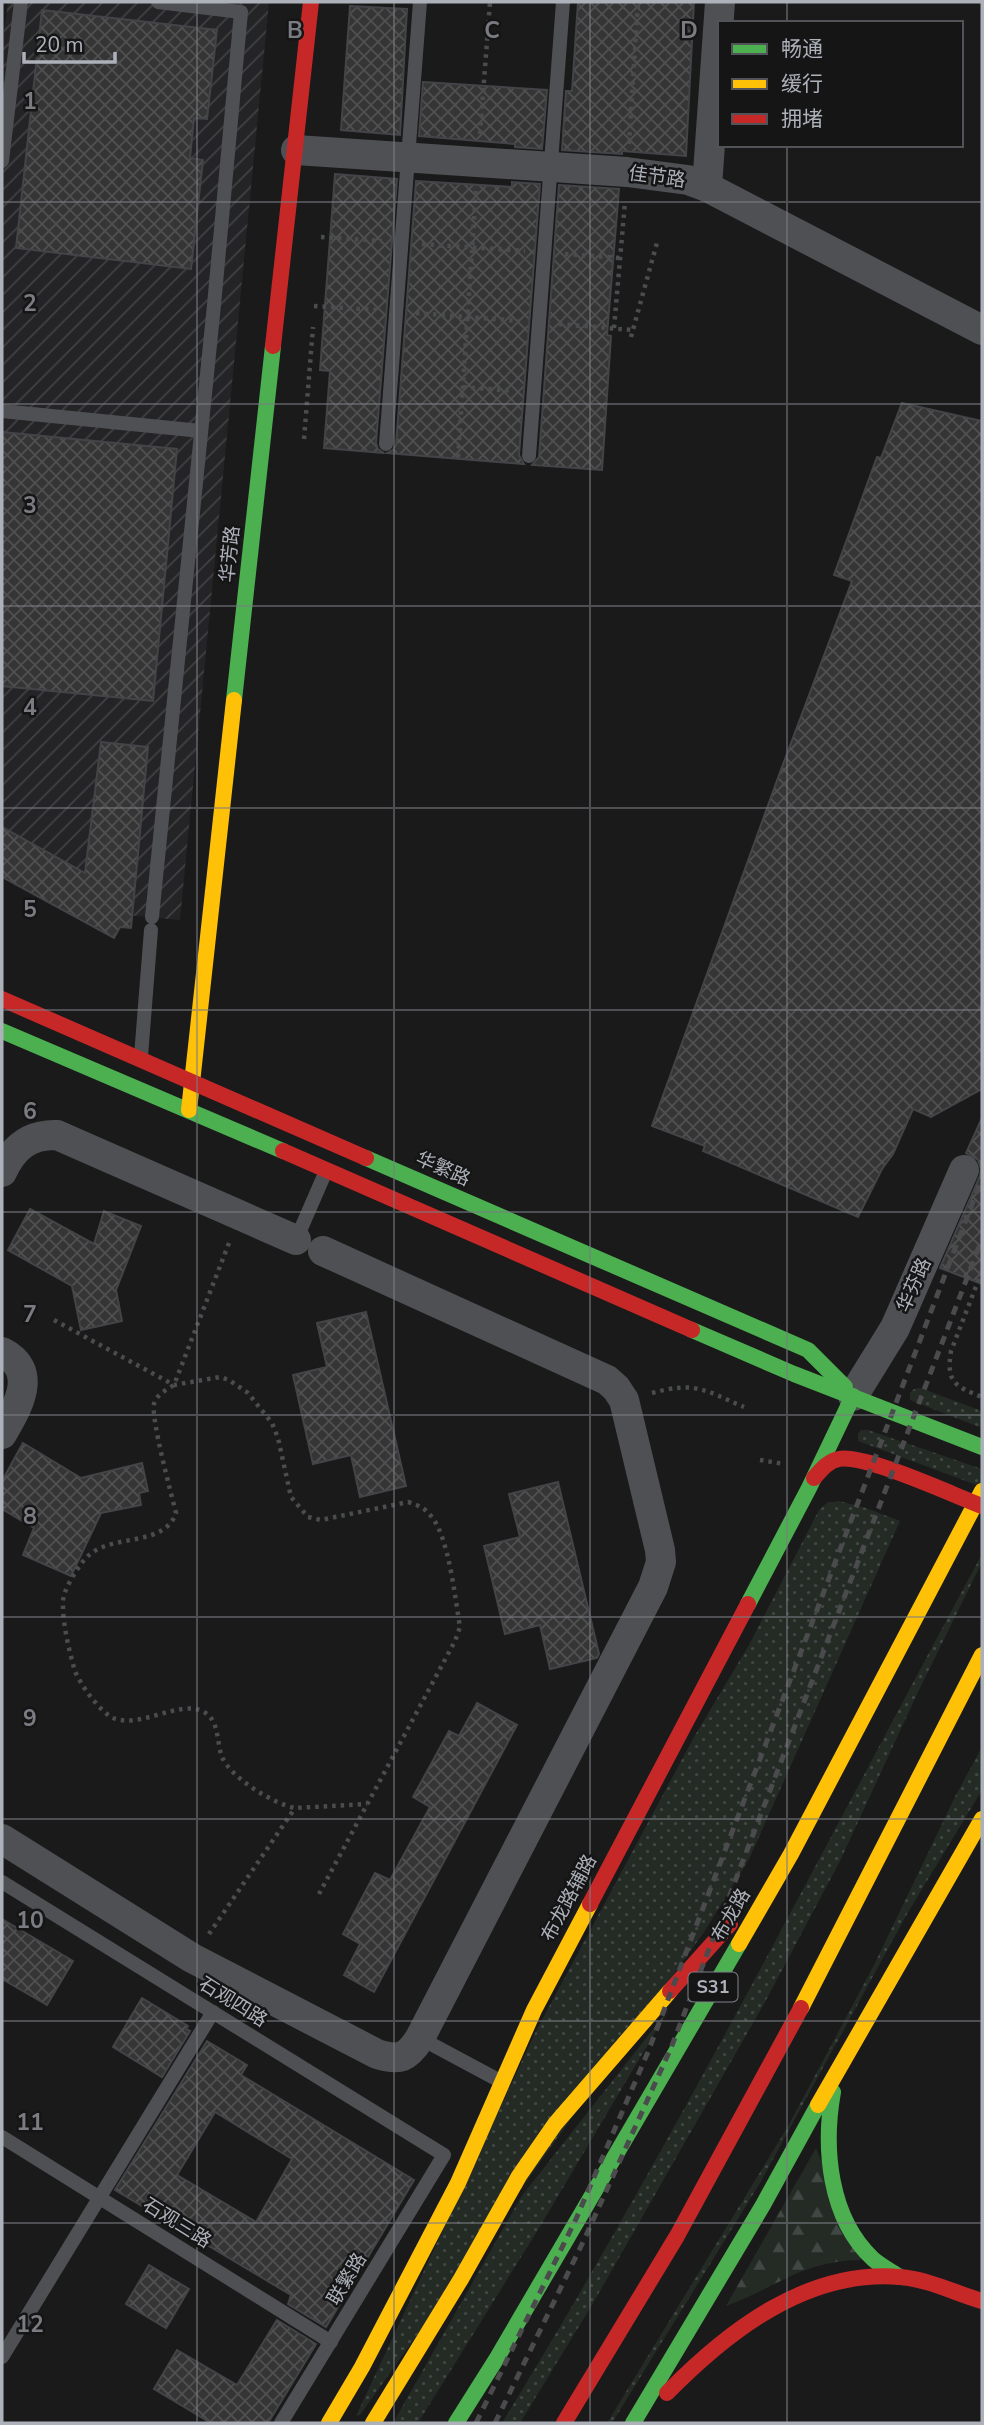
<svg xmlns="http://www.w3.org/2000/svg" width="984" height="2425" font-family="'Nunito Sans','Noto Sans SC',sans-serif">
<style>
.industrial{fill:url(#industrial-furrows)}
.grass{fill:url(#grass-dots)}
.forest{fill:url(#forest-firs)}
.building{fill:url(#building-cross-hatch);stroke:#434447;stroke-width:2;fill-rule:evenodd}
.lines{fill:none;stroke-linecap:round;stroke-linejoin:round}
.path{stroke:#4a4c4e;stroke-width:4.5;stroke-dasharray:3.5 5;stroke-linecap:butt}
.lane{stroke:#4f5053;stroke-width:14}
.street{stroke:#4f5053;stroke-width:30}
.fast{stroke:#4caf50;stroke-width:16}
.slow{stroke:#ffc107;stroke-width:16}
.jam{stroke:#c62828;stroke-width:16}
.rail{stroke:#4b4b4e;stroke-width:5;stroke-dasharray:9 7;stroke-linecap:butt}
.grid{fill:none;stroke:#7a7c82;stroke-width:2;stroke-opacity:0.55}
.labels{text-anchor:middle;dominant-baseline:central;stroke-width:5;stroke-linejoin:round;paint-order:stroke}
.shield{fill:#151516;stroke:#7f8289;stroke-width:2}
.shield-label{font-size:18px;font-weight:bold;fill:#adb1ba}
.street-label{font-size:19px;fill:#adb1ba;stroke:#151516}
.grid-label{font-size:23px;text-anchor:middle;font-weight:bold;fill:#7a7c82;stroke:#151516;stroke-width:5;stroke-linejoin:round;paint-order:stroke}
</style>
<defs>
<pattern id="industrial-furrows" width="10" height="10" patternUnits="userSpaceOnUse" patternTransform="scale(1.75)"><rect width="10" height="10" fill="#242426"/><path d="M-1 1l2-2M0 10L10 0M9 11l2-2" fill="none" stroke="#414143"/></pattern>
<pattern id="grass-dots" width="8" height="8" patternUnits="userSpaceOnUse" patternTransform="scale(1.75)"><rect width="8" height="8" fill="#242b25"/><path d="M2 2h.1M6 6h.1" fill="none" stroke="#414743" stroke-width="1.8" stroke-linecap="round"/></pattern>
<pattern id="forest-firs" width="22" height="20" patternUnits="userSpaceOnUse" patternTransform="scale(1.75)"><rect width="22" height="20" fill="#242b25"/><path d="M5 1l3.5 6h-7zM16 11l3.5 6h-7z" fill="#414743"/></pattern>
<pattern id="building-cross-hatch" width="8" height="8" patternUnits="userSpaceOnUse" patternTransform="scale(1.75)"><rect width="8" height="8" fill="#353536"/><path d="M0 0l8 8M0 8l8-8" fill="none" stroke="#505051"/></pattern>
</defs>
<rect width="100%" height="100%" fill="#1a1a1b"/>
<polygon class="industrial" points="8,2 269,2 180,920 126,915 114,938 2,877 2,46"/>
<g class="grass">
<polygon points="920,1388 982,1411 982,1428 910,1400 910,1393 914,1389"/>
<polygon points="861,1430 868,1430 982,1469 982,1487 858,1441 858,1434"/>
<polygon points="839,1501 866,1508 900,1521 749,1859 704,1932 360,2415 356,2416 536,2031 694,1737 749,1645 819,1510 827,1503"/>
<path d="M982,1554V1562L917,1694L840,1861L765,2002L592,2305L520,2423H502C675,2141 825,1845 982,1554Z"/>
<polygon points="982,1747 982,1790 907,1914 760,2183 612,2423 607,2423 787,2128 873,1967 955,1797"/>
<polygon points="669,2009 536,2233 418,2423 393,2423 521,2197"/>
</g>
<path class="forest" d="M816,2148L861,2260C801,2261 778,2287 726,2306Z"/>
<g class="building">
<polygon points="578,2 694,2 686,156 622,151 622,154 562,150 566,91 572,91"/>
<polygon points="350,6 407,9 400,135 341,130"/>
<polygon points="42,10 217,30 207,119 194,118 190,158 203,160 191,269 16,248"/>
<polygon points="423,82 547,90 542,149 515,147 515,144 419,136"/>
<polygon points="335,174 397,179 376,443 378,449 384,453 324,448 330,371 320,370"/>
<polygon points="416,181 512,187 512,182 540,184 519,455 524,464 387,453 393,450 396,445"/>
<polygon points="559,185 619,189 607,335 611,336 602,470 532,465 539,457"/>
<polygon points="902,403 982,421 982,1089 931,1117 913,1109 893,1154 882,1169 858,1217 703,1151 705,1146 652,1126 779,775 852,581 834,575 877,457 881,458"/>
<polygon points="2,432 177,449 153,701 2,686"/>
<polygon points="101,742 148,747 131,928 120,927 114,938 2,877 2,827 85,873"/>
<polygon points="982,1118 982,1284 940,1268 980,1176 981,1169 978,1160 966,1153"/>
<polygon points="30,1209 94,1244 104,1211 141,1226 116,1290 122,1321 81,1330 72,1286 8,1250"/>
<polygon points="366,1312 406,1486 360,1497 351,1455 313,1464 293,1375 327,1367 317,1323"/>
<polygon points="23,1443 81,1478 142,1463 148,1491 139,1493 141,1505 101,1513 71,1576 23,1555 34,1528 2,1509 2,1481"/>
<polygon points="558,1482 599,1654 597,1658 550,1669 540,1625 505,1634 484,1546 520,1537 509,1494"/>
<polygon points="477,1703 517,1725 374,1992 344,1975 360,1944 343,1934 375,1873 390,1880 430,1807 413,1797 449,1731 459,1736"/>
<polygon points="2,1919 73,1961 47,2005 2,1979"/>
<polygon points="142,1998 188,2026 186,2029 190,2031 162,2077 113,2047"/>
<path d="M207,2041L247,2065L241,2075L414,2180L326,2327L288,2304L291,2295L115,2190ZM215,2112L292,2159L256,2222L177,2175Z"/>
<polygon points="149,2265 189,2289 166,2328 126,2304"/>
<polygon points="277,2320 316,2344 268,2423 211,2423 154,2389 177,2350 237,2385"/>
</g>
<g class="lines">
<g class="path">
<polyline points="480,134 490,2"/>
<polyline points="629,144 638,2"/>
<polyline points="321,237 382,241"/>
<polyline points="422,244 525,251"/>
<polyline points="565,254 620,258"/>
<polyline points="314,306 376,310"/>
<polyline points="416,313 519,321"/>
<polyline points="559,324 632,330"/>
<polyline points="614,328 625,202"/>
<polyline points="631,337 658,239"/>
<polyline points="463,387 514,391"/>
<polyline points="304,439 313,327"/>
<polyline points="458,457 476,191"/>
<path d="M229,1243L174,1385C166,1390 156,1395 154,1404C151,1419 171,1493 176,1513C165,1545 118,1535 93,1552C84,1558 79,1567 73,1576C68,1585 62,1595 63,1606C63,1626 69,1649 74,1668C78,1682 100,1712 113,1718C140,1729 178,1700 202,1711C220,1719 216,1741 222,1757C231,1778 274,1804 295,1808L367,1804"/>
<path d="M982,1271L951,1351C946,1383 955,1386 982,1397"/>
<path d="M54,1320L174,1385L220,1377L229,1380L248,1393L272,1423L278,1438L291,1497L308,1517L321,1520L408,1502C418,1505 425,1508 431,1516C449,1537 455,1598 460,1627L455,1641L319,1894"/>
<path d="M652,1393C696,1381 704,1390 744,1407"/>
<polyline points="760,1460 784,1464"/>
<polyline points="209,1934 295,1808"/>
</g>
<g class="lane">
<polyline points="2,161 21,2"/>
<polyline points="2,411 201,431"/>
<polyline points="386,444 420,2"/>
<polyline points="529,456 563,2"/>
<polyline points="152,917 214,305 241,12 158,2"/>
<polyline points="141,1056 151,930"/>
<polyline points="296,1240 326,1171"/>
<polyline points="2,1882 444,2155 281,2423"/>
<polyline points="420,2038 502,2082"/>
<polyline points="2,2137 331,2342"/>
<polyline points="2,2357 213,2012"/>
</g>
<g class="street">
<polyline points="296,150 627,172 688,180 707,187 982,330"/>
<polyline points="707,187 720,2"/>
<path d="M2,1172C13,1148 29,1134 57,1135L296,1240"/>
<path d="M2,1352C40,1371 17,1408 2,1434"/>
<polyline points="853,1396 895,1328 964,1170"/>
<path d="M2,1839L192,1958L377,2054C400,2061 407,2058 420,2038L653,1587L661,1562L660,1550L624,1400L616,1388L607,1380L323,1251"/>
</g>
<g class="fast">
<polyline points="234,700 273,346"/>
<polyline points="2,1031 283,1151"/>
<polyline points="366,1158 808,1350 845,1387"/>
<polyline points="692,1330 794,1374 982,1447"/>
<polyline points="748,1604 809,1488 853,1396"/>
<path d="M833,2092C823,2148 829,2218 873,2259C881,2266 891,2271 900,2277"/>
<polyline points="456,2423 497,2358 739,1944"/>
<polyline points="633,2423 763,2205 818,2105"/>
</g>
<g class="slow">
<polyline points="189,1110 234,700"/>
<polyline points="739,1944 791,1854 982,1491"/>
<polyline points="801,2008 982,1655"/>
<polyline points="818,2105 982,1819"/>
<polyline points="329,2423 362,2367 458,2183 534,2010 590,1904"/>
<polyline points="373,2423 461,2279 519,2176 555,2124 670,1991"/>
</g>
<g class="jam">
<polyline points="273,346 311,2"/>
<polyline points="2,999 366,1158"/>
<polyline points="283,1151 692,1330"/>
<path d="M814,1478C821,1470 828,1461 839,1459C865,1454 953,1495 982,1506"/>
<polyline points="590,1904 748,1604"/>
<polyline points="670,1991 730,1924"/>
<path d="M667,2393C728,2331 807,2269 900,2277C927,2279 955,2293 982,2301"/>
<polyline points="564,2423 677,2236 801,2008"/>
</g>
<g class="rail">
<polyline points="476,2423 576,2219 648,2052 982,1178"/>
<polyline points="495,2423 584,2240 671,2048 982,1239"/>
</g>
</g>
<path class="grid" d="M197,2V2423M394,2V2423M590,2V2423M787,2V23M787,145V2423M2,202H982M2,404H982M2,606H982M2,808H982M2,1010H982M2,1212H982M2,1415H982M2,1617H982M2,1819H982M2,2021H982M2,2223H982"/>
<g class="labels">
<rect class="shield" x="688.5" y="1972.5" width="49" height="29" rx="5"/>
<g class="shield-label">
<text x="713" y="1987">S31</text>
</g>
<g class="street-label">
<text transform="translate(657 177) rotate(8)">佳节路</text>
<text transform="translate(230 554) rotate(-84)">华芳路</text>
<text transform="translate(443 1169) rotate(24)">华繁路</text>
<text transform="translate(914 1285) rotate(-66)">华芬路</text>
<text transform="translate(569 1898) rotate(-62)">布龙路辅路</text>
<text transform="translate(731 1915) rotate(-60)">布龙路</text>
<text transform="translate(233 2002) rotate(32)">石观四路</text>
<text transform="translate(177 2223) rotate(32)">石观三路</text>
<text transform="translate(347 2279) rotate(-59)">联繁路</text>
</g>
</g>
<g class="grid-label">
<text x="295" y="38">B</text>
<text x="492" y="38">C</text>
<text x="689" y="38">D</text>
<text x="30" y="109">1</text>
<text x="30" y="311">2</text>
<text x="30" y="513">3</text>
<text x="30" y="715">4</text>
<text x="30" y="917">5</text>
<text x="30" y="1119">6</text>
<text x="30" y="1322">7</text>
<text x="30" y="1524">8</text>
<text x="30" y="1726">9</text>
<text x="30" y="1928">10</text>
<text x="30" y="2130">11</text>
<text x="30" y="2332">12</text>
</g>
<rect width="984" height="2425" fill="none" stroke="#adb1ba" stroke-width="7"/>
<rect x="718" y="21" width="245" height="126" fill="#151516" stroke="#525358" stroke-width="2"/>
<rect x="732" y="44" width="35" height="10" fill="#4caf50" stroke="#525358" stroke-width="2"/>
<text x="781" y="56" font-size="21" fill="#adb1ba">畅通</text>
<rect x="732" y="79" width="35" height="10" fill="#ffc107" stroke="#525358" stroke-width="2"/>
<text x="781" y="91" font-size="21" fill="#adb1ba">缓行</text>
<rect x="732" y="114" width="35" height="10" fill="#c62828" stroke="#525358" stroke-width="2"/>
<text x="781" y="126" font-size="21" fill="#adb1ba">拥堵</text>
<path d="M24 52v10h91v-10" fill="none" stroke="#adb1ba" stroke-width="3.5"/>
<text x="35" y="52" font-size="21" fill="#adb1ba" stroke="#151516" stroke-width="5" paint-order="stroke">20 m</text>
</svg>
